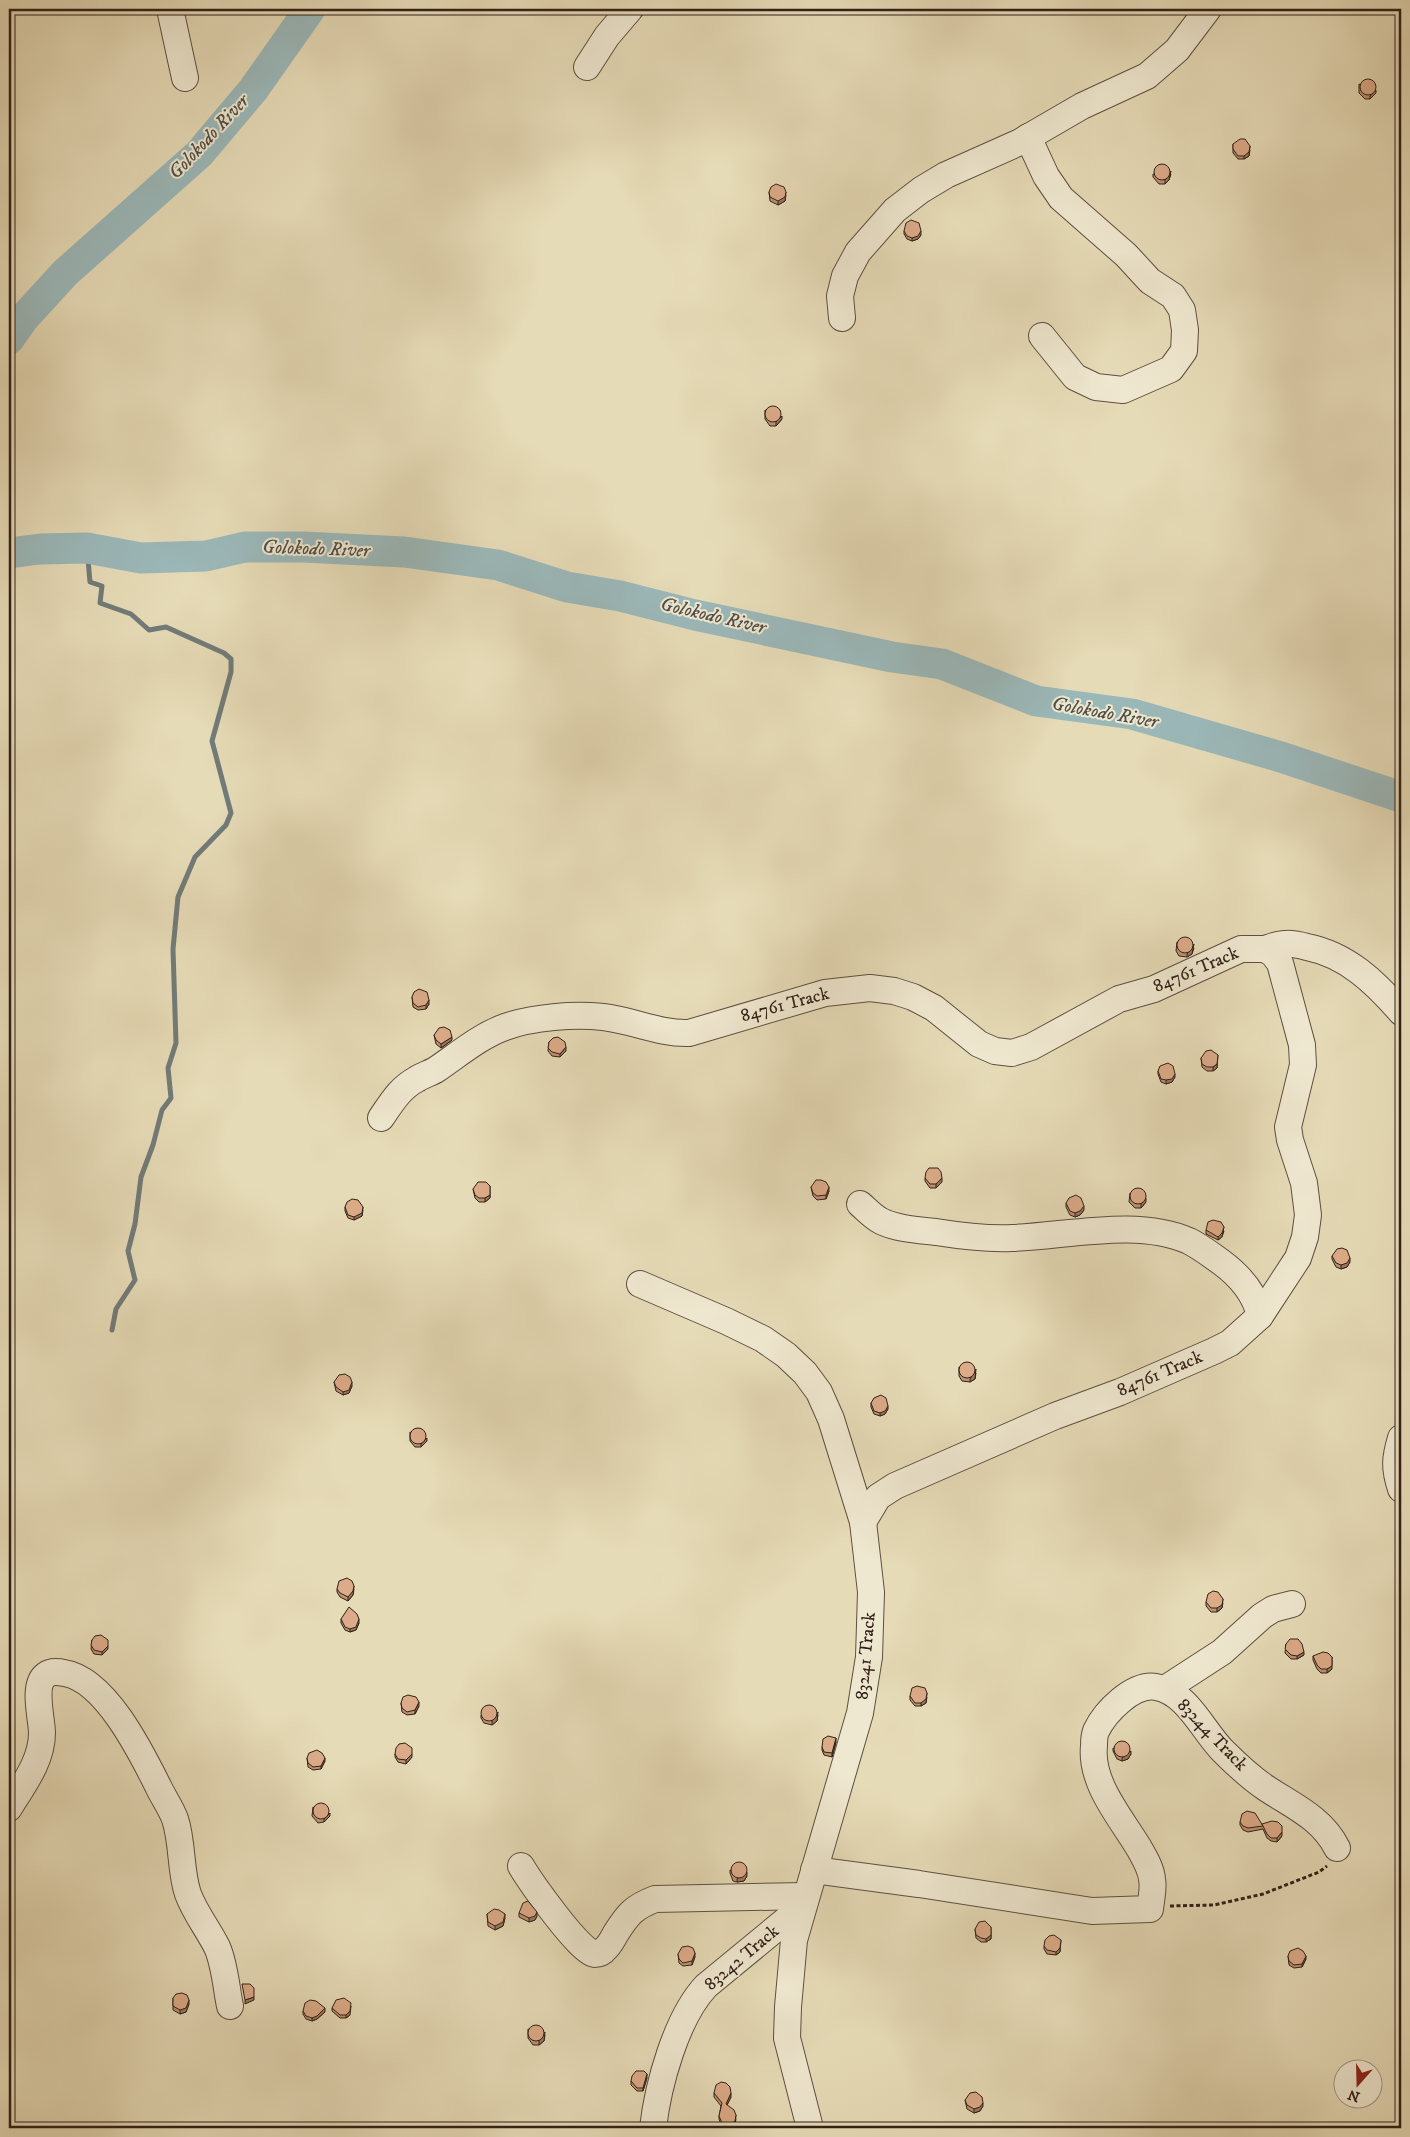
<svg xmlns="http://www.w3.org/2000/svg" width="1410" height="2137" font-family="'IM FELL DW Pica',serif">
<style>
.lines{fill:none;stroke-linecap:round;stroke-linejoin:round}
.stream{stroke:#717b79;stroke-width:5}
.river{stroke:#9bb8b9;stroke-width:31}
.minor-casing{stroke:#5e4f40;stroke-width:28}
.path{stroke:#312018;stroke-width:3;stroke-dasharray:4 2.5;stroke-linecap:butt}
.minor{stroke:#efe8d0;stroke-width:26}
.wall{fill:#bd9375;stroke:#312018}
.shaded-wall{fill:#9a785f;stroke:#312018}
.building{fill:#dcab88;stroke:#312018}
.labels{text-anchor:middle;dominant-baseline:central;stroke-width:4;stroke-linejoin:round;paint-order:stroke}
.street-label{font-size:18px;fill:#312018;stroke:#efe8d0}
.water-label{font-size:19px;font-style:italic;fill:#514e48;stroke:#efe8d0}
</style>
<rect width="100%" height="100%" fill="#e6dbb7"/>
<filter id="stains"><feTurbulence type="fractalNoise" baseFrequency=".004" numOctaves="4"/><feColorMatrix values="0 0 0 0 .2 0 0 0 0 .09 0 0 0 0 .02 0 0 0 .5 -.17"/></filter>
<radialGradient id="worn" r=".72"><stop offset=".6" stop-color="#630" stop-opacity="0"/><stop offset="1" stop-color="#630" stop-opacity=".3"/></radialGradient>
<g class="lines">
<polyline class="stream" points="87,548 90,582 102,586 100,603 131,614 149,630 166,627 224,653 231,659 231,672 212,741 231,813 226,825 195,857 178,897 173,949 176,1043 168,1068 171,1098 162,1110 153,1145 141,1177 135,1224 128,1251 135,1280 116,1309 112,1330"/>
<g class="river">
<polyline points="9,339 23,319 65,273 199,154 253,90 310,9"/>
<polyline points="9,553 40,549 87,548 141,558 206,556 245,547 303,547 404,552 498,565 567,587 620,596 695,615 892,657 942,664 1036,701 1132,714 1281,757 1401,797"/>
</g>
<defs>
<g id="minor">
<polyline points="170,9 185,78"/>
<polyline points="587,67 607,36 630,9"/>
<polyline points="1028,137 1046,176 1061,198 1126,255 1150,281 1173,296 1182,310 1185,330 1184,351 1171,369 1123,390 1096,387 1075,377 1042,336"/>
<polyline points="842,318 840,296 845,276 858,252 895,210 921,190 946,175 1020,142 1082,106 1147,76 1177,50 1208,9"/>
<path d="M1265,949C1271,947 1278,944 1284,944C1291,943 1300,945 1307,947C1347,955 1375,982 1401,1012"/>
<path d="M381,1118C392,1102 400,1088 417,1079C423,1075 431,1073 437,1069C459,1054 480,1036 505,1027C533,1017 574,1014 603,1017C632,1020 659,1034 689,1033L825,993L870,988L894,991L913,997L934,1008L979,1044L995,1051L1012,1053L1031,1047L1119,999L1154,989L1241,949H1265L1273,954L1280,963L1302,1045L1303,1065L1288,1127L1290,1140L1304,1183L1308,1215L1305,1237L1298,1258L1260,1316L1230,1343L1214,1351L1120,1392L1055,1416L895,1486L878,1497L863,1522"/>
<path d="M860,1204C867,1210 873,1217 881,1221C897,1229 918,1230 936,1232C961,1236 987,1239 1012,1238C1067,1236 1138,1218 1189,1241C1201,1247 1211,1255 1221,1262C1240,1276 1255,1293 1260,1316"/>
<polyline points="640,1284 726,1321 763,1339 786,1355 805,1373 819,1392 831,1419 863,1522 871,1592 869,1657 860,1713 794,1940 788,2007 787,2038 810,2128"/>
<path d="M1401,1438C1395,1458 1394,1468 1401,1489"/>
<polyline points="1165,1689 1222,1652 1262,1616 1273,1609 1292,1604"/>
<path d="M9,1808C23,1785 42,1761 42,1733C42,1719 32,1685 46,1675C51,1671 59,1672 64,1673C105,1679 141,1752 158,1786C163,1797 171,1808 175,1819C183,1843 180,1871 188,1894C195,1913 208,1929 217,1947C225,1965 226,1987 230,2006"/>
<path d="M521,1866C530,1881 580,1953 595,1954C599,1954 603,1952 605,1949C610,1945 613,1938 616,1933C628,1914 634,1907 655,1899L806,1896"/>
<path d="M814,1870L919,1884L1092,1911L1150,1909C1151,1899 1154,1889 1152,1879C1151,1868 1144,1857 1139,1848C1121,1818 1090,1783 1094,1746C1094,1742 1094,1736 1096,1731C1105,1712 1133,1683 1156,1687C1187,1692 1203,1731 1223,1751C1236,1764 1251,1778 1266,1788C1293,1806 1322,1818 1337,1848"/>
<path d="M653,2128C658,2085 676,2018 706,1986L802,1907"/>
</g>
</defs>
<use href="#minor" class="minor-casing"/>
<polyline class="path" points="1170,1906 1214,1905 1263,1894 1319,1872 1327,1866"/>
<use href="#minor" class="minor"/>
</g>
<g class="wall">
<polygon points="1359,84 1376,93 1370,99 1365,99 1359,93"/>
<polygon points="1233,144 1250,150 1249,156 1244,159 1238,159 1233,153"/>
<polygon points="1153,174 1171,174 1169,180 1165,184 1159,184 1153,177"/>
<polygon points="769,192 786,195 785,201 778,205 770,201"/>
<polygon points="904,231 921,235 918,239 912,241 907,239 904,234"/>
<polygon points="765,410 782,419 776,426 770,426 765,419"/>
<polygon points="1177,942 1194,948 1192,954 1187,957 1179,956 1176,951"/>
<polygon points="412,997 429,1004 426,1009 418,1010 413,1007"/>
<polygon points="434,1035 452,1040 441,1048 436,1044"/>
<polygon points="549,1042 566,1051 560,1057 552,1056 548,1051"/>
<polygon points="1218,1055 1217,1068 1213,1071 1207,1071 1202,1067 1201,1058"/>
<polygon points="1158,1071 1175,1077 1172,1082 1166,1084 1161,1082 1158,1074"/>
<polygon points="925,1178 942,1182 936,1188 930,1188 925,1181"/>
<polygon points="490,1186 490,1198 485,1202 479,1202 475,1198 473,1189"/>
<polygon points="811,1187 829,1191 826,1199 817,1200 813,1196"/>
<polygon points="1130,1193 1146,1202 1141,1208 1135,1208 1129,1202"/>
<polygon points="1066,1203 1084,1210 1080,1215 1075,1217 1070,1215 1066,1207"/>
<polygon points="345,1207 363,1210 362,1216 354,1220 348,1218 345,1211"/>
<polygon points="1206,1230 1224,1231 1222,1237 1218,1240 1206,1234"/>
<polygon points="1332,1256 1350,1262 1347,1267 1341,1269 1336,1267 1332,1259"/>
<polygon points="959,1367 976,1373 975,1379 970,1382 962,1381 959,1376"/>
<polygon points="334,1382 352,1386 349,1393 343,1395 336,1391"/>
<polygon points="871,1403 888,1409 885,1414 880,1416 874,1414 871,1407"/>
<polygon points="410,1432 427,1441 421,1447 415,1447 410,1441"/>
<polygon points="337,1589 354,1589 353,1595 348,1601 340,1597 337,1592"/>
<polygon points="1206,1602 1223,1603 1222,1608 1217,1612 1211,1612 1206,1606"/>
<polygon points="341,1619 359,1623 356,1630 350,1632 345,1630 341,1623"/>
<polygon points="92,1640 108,1649 102,1655 94,1654 91,1649"/>
<polygon points="1286,1644 1304,1655 1297,1659 1291,1659 1285,1653"/>
<polygon points="1313,1656 1332,1669 1327,1673 1321,1673 1317,1669 1313,1660"/>
<polygon points="910,1696 927,1697 926,1703 921,1706 915,1706 910,1700"/>
<polygon points="401,1703 419,1706 415,1714 407,1715 402,1712"/>
<polygon points="481,1715 498,1715 497,1721 492,1725 484,1723 481,1718"/>
<polygon points="836,1742 832,1757 824,1755 822,1750 822,1747"/>
<polygon points="1113,1748 1131,1754 1128,1759 1122,1761 1117,1759 1113,1751"/>
<polygon points="395,1754 412,1757 406,1764 398,1762 395,1757"/>
<polygon points="307,1758 325,1761 321,1769 313,1770 308,1767"/>
<polygon points="313,1807 330,1816 324,1822 318,1823 312,1816"/>
<polygon points="1240,1822 1262,1825 1282,1836 1277,1842 1271,1841 1267,1838 1263,1829 1248,1832 1243,1830 1240,1825"/>
<polygon points="730,1870 747,1876 744,1881 737,1882 733,1881 730,1873"/>
<polygon points="519,1913 537,1916 535,1920 529,1922 519,1917"/>
<polygon points="487,1914 505,1918 503,1926 495,1930 488,1926"/>
<polygon points="991,1927 991,1939 986,1942 981,1942 976,1938 975,1929"/>
<polygon points="1061,1940 1060,1952 1056,1955 1047,1954 1044,1949 1044,1946"/>
<polygon points="678,1954 695,1957 692,1965 683,1966 679,1963"/>
<polygon points="1288,1956 1306,1959 1302,1967 1294,1968 1289,1965"/>
<polygon points="173,1998 189,2004 186,2012 180,2014 173,2010"/>
<polygon points="332,2008 350,2015 346,2018 340,2018 332,2011"/>
<polygon points="303,2011 325,2012 317,2019 312,2021 306,2019 303,2014"/>
<polygon points="528,2029 545,2035 544,2041 539,2045 533,2045 528,2038"/>
<polygon points="647,2078 643,2091 637,2091 631,2085 631,2081"/>
<polygon points="714,2093 731,2097 727,2105 736,2119 735,2124 730,2128 722,2127 719,2119 719,2116 721,2106 714,2097"/>
<polygon points="965,2100 983,2106 980,2111 974,2113 967,2109"/>
</g>
<g class="shaded-wall">
<polygon points="1376,90 1376,93 1370,99 1370,96"/>
<polygon points="1250,146 1249,156 1244,159 1244,156"/>
<polygon points="1171,171 1169,180 1165,184 1165,180"/>
<polygon points="786,192 785,201 778,205 778,201"/>
<polygon points="921,231 921,235 918,239 912,241 912,238"/>
<polygon points="782,416 782,419 776,426 776,422"/>
<polygon points="1194,944 1192,954 1187,957 1187,954"/>
<polygon points="429,1000 429,1004 426,1009 426,1005"/>
<polygon points="452,1037 452,1040 441,1048 441,1044"/>
<polygon points="566,1047 566,1051 560,1057 560,1054"/>
<polygon points="1217,1064 1217,1068 1213,1071 1213,1067"/>
<polygon points="1175,1074 1175,1077 1172,1082 1166,1084 1166,1080"/>
<polygon points="942,1178 942,1182 936,1188 936,1184"/>
<polygon points="829,1187 829,1191 826,1199 826,1195"/>
<polygon points="490,1195 490,1198 485,1202 485,1198"/>
<polygon points="1146,1198 1146,1202 1141,1208 1141,1204"/>
<polygon points="1084,1206 1084,1210 1080,1215 1075,1217 1075,1213"/>
<polygon points="363,1207 362,1216 354,1220 354,1217"/>
<polygon points="1224,1227 1222,1237 1218,1240 1218,1237"/>
<polygon points="1350,1258 1350,1262 1347,1267 1341,1269 1341,1265"/>
<polygon points="976,1369 975,1379 970,1382 970,1379"/>
<polygon points="352,1382 352,1386 349,1393 343,1395 343,1392"/>
<polygon points="888,1406 888,1409 885,1414 880,1416 880,1413"/>
<polygon points="427,1438 427,1441 421,1447 421,1444"/>
<polygon points="354,1586 353,1595 348,1601 348,1597"/>
<polygon points="1223,1599 1222,1608 1217,1612 1217,1608"/>
<polygon points="359,1619 359,1623 356,1630 350,1632 350,1629"/>
<polygon points="108,1646 108,1649 102,1655 102,1652"/>
<polygon points="1304,1652 1304,1655 1297,1659 1297,1656"/>
<polygon points="1332,1657 1332,1669 1327,1673 1327,1669"/>
<polygon points="927,1693 926,1703 921,1706 921,1703"/>
<polygon points="419,1702 419,1706 415,1714 415,1710"/>
<polygon points="498,1712 497,1721 492,1725 492,1721"/>
<polygon points="836,1738 836,1742 832,1757 832,1753"/>
<polygon points="1131,1751 1131,1754 1128,1759 1122,1761 1122,1758"/>
<polygon points="412,1754 412,1757 406,1764 406,1760"/>
<polygon points="325,1758 325,1761 321,1769 321,1766"/>
<polygon points="330,1813 330,1816 324,1822 324,1819"/>
<polygon points="1282,1832 1282,1836 1277,1842 1277,1838"/>
<polygon points="747,1872 747,1876 744,1881 737,1882 737,1879"/>
<polygon points="537,1912 537,1916 535,1920 529,1922 529,1918"/>
<polygon points="505,1914 505,1918 503,1926 495,1930 495,1926"/>
<polygon points="991,1935 991,1939 986,1942 986,1939"/>
<polygon points="1060,1948 1060,1952 1056,1955 1056,1952"/>
<polygon points="695,1953 695,1957 692,1965 692,1961"/>
<polygon points="1306,1956 1306,1959 1302,1967 1302,1964"/>
<polygon points="254,1997 254,2000 245,2004 245,2000"/>
<polygon points="189,2000 189,2004 186,2012 180,2014 180,2010"/>
<polygon points="351,2006 350,2015 346,2018 346,2015"/>
<polygon points="325,2008 325,2012 317,2019 312,2021 312,2018"/>
<polygon points="545,2032 544,2041 539,2045 539,2041"/>
<polygon points="647,2074 647,2078 643,2091 643,2088"/>
<polygon points="731,2093 731,2097 726,2107 726,2104"/>
<polygon points="983,2103 983,2106 980,2111 974,2113 974,2109"/>
<polygon points="736,2115 735,2124 730,2128 730,2125"/>
</g>
<g class="building">
<circle cx="1368" cy="87" r="8"/>
<polygon points="1240,139 1245,139 1250,146 1249,152 1244,156 1238,156 1233,149 1233,144"/>
<circle cx="1162" cy="172" r="8"/>
<polygon points="776,184 784,187 786,192 785,197 778,201 770,197 769,192 771,187"/>
<polygon points="911,220 919,223 921,231 918,236 912,238 907,236 904,231 906,223"/>
<circle cx="773" cy="414" r="8"/>
<circle cx="1185" cy="945" r="8"/>
<polygon points="419,989 427,992 429,1000 426,1005 418,1007 413,1003 412,997 414,992"/>
<polygon points="444,1027 450,1030 452,1037 441,1044 436,1040 434,1035 439,1028"/>
<polygon points="558,1037 565,1042 566,1047 560,1054 552,1052 548,1048 549,1042 553,1038"/>
<polygon points="1211,1050 1218,1055 1217,1064 1213,1067 1207,1067 1202,1064 1201,1058 1206,1051"/>
<polygon points="1168,1063 1173,1066 1175,1074 1172,1079 1166,1080 1161,1079 1158,1071 1160,1066"/>
<polygon points="929,1168 938,1168 941,1172 942,1178 936,1184 930,1184 925,1178 926,1172"/>
<polygon points="816,1180 821,1180 826,1182 829,1187 826,1195 817,1196 813,1193 811,1187"/>
<polygon points="478,1182 486,1182 490,1186 490,1195 485,1198 479,1198 475,1195 473,1189"/>
<circle cx="1138" cy="1196" r="8"/>
<polygon points="1076,1195 1081,1198 1084,1206 1080,1211 1075,1213 1070,1211 1066,1203 1069,1198"/>
<polygon points="352,1199 358,1200 363,1207 362,1213 354,1217 348,1215 345,1207 347,1202"/>
<polygon points="1213,1220 1221,1222 1224,1227 1222,1233 1218,1237 1206,1230 1208,1222"/>
<polygon points="1342,1248 1347,1250 1350,1258 1347,1263 1341,1265 1336,1263 1332,1256 1337,1249"/>
<circle cx="967" cy="1370" r="8"/>
<polygon points="345,1374 350,1377 352,1382 349,1390 343,1392 336,1387 334,1382 339,1375"/>
<polygon points="881,1395 886,1398 888,1406 885,1411 880,1413 874,1411 871,1403 874,1398"/>
<circle cx="418" cy="1436" r="8"/>
<polygon points="347,1578 352,1581 354,1586 353,1591 348,1597 340,1593 337,1589 339,1581"/>
<polygon points="1213,1591 1218,1592 1223,1599 1222,1605 1217,1608 1211,1608 1206,1602 1208,1594"/>
<polygon points="349,1607 357,1614 359,1619 356,1627 350,1629 345,1627 341,1619"/>
<polygon points="101,1635 108,1640 108,1646 102,1652 94,1650 91,1645 92,1640 95,1636"/>
<polygon points="1290,1639 1298,1639 1302,1644 1304,1652 1297,1656 1291,1655 1285,1649 1286,1644"/>
<polygon points="1323,1652 1328,1653 1332,1657 1332,1666 1327,1669 1321,1669 1317,1665 1313,1656"/>
<polygon points="917,1686 925,1688 927,1693 926,1699 921,1703 915,1703 910,1696 912,1688"/>
<polygon points="408,1695 416,1697 419,1702 415,1710 407,1712 402,1708 401,1703 403,1697"/>
<circle cx="489" cy="1713" r="8"/>
<polygon points="828,1736 836,1738 832,1753 824,1752 822,1747 823,1739"/>
<circle cx="1122" cy="1749" r="8"/>
<polygon points="405,1743 412,1748 412,1754 406,1760 398,1759 395,1754 396,1748 399,1744"/>
<polygon points="317,1750 322,1753 325,1758 321,1766 313,1767 308,1763 307,1758 309,1753"/>
<circle cx="321" cy="1811" r="8"/>
<polygon points="1247,1811 1255,1813 1263,1826 1248,1828 1243,1826 1240,1822 1242,1814"/>
<polygon points="1272,1821 1278,1822 1282,1826 1282,1832 1277,1838 1271,1838 1267,1834 1262,1824"/>
<circle cx="739" cy="1870" r="8"/>
<polygon points="528,1901 537,1912 535,1916 529,1918 519,1913 523,1903"/>
<polygon points="494,1909 499,1910 505,1914 503,1922 495,1926 488,1922 487,1914"/>
<polygon points="985,1921 991,1927 991,1935 986,1939 981,1938 976,1935 975,1929 979,1922"/>
<polygon points="1054,1935 1061,1940 1060,1948 1056,1952 1047,1950 1044,1946 1045,1940 1049,1936"/>
<polygon points="688,1946 693,1948 695,1953 692,1961 683,1963 679,1959 678,1954 682,1947"/>
<polygon points="1298,1948 1303,1951 1306,1956 1302,1964 1294,1965 1289,1961 1288,1956 1290,1951"/>
<polygon points="242,1984 250,1984 254,1988 254,1997 245,2000"/>
<polygon points="182,1993 187,1995 189,2000 186,2008 180,2010 173,2006 173,1998 176,1994"/>
<polygon points="344,1998 351,2003 350,2011 346,2015 340,2015 332,2008 336,2000"/>
<polygon points="310,2000 316,2001 325,2008 317,2016 312,2018 306,2016 303,2011 305,2003"/>
<circle cx="536" cy="2033" r="8"/>
<polygon points="636,2071 644,2071 647,2074 643,2088 637,2088 631,2081 632,2076"/>
<polygon points="721,2082 726,2083 730,2087 731,2093 726,2104 734,2110 736,2115 735,2121 730,2125 722,2123 719,2116 722,2103 714,2093 716,2085"/>
<polygon points="976,2092 982,2097 983,2103 980,2107 974,2109 967,2105 965,2100 970,2093"/>
</g>
<g class="labels">
<g class="street-label">
<text transform="translate(1196 970) rotate(-23)">84761 Track</text>
<text transform="translate(785 1005) rotate(-15)">84761 Track</text>
<text transform="translate(1160 1374) rotate(-23)">84761 Track</text>
<text transform="translate(866 1656) rotate(-85)">83241 Track</text>
<text transform="translate(1212 1735) rotate(46)">83244 Track</text>
<text transform="translate(742 1958) rotate(-40)">83242 Track</text>
</g>
<g class="water-label">
<text transform="translate(209 137) rotate(-47)">Golokodo River</text>
<text transform="translate(316 549) rotate(2)">Golokodo River</text>
<text transform="translate(713 616) rotate(13)">Golokodo River</text>
<text transform="translate(1105 713) rotate(10)">Golokodo River</text>
</g>
</g>
<rect width="1410" height="2137" fill="none" stroke="#e6dbb7" stroke-width="30"/>
<rect x="10" y="10" width="1390" height="2117" fill="none" stroke="#312018" stroke-width="2.5"/>
<rect x="15" y="15" width="1380" height="2107" fill="none" stroke="#312018"/>
<g transform="translate(1358 2084) rotate(200)"><circle r="24" fill="#efe8d0" stroke="#a39886"/>
<path d="M0-4L9 19L0 12L-9 19Z" fill="#8f2418"/>
<text y="-8" font-size="14" font-weight="bold" text-anchor="middle" fill="#312018">N</text>
</g>
<rect width="100%" height="100%" filter="url(#stains)"/>
<rect width="100%" height="100%" fill="url(#worn)"/>
</svg>
